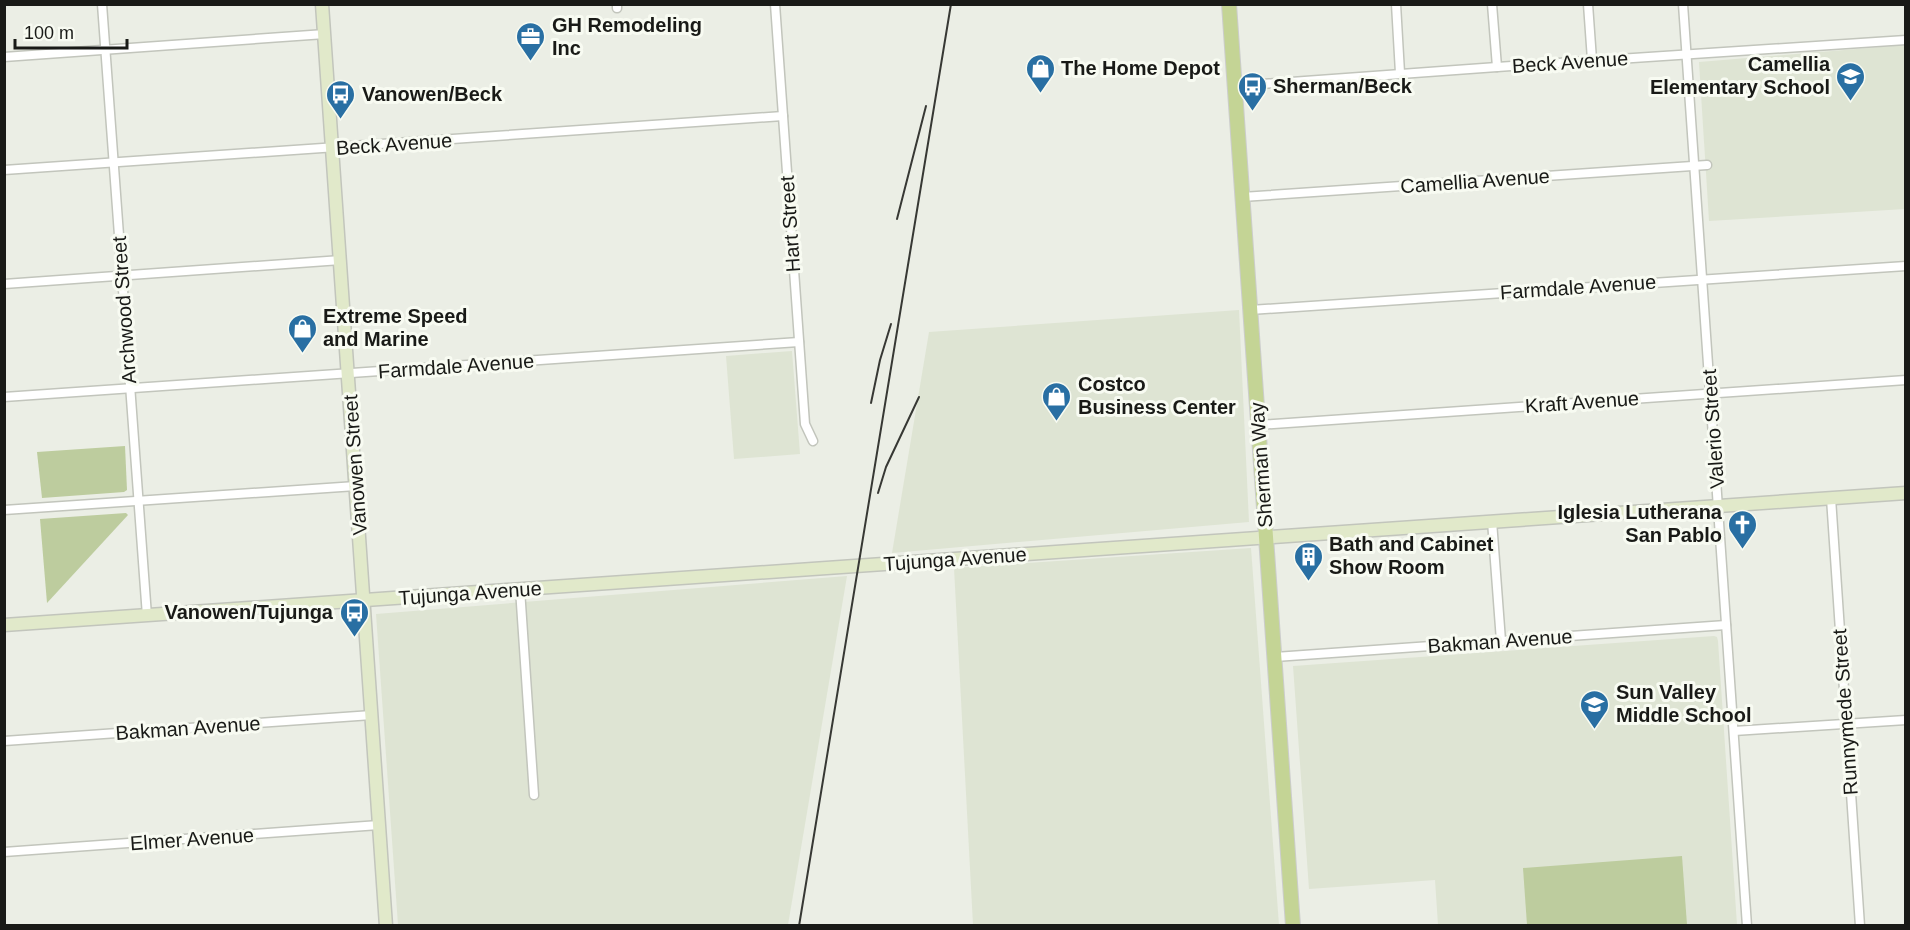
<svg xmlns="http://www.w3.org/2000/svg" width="1910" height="930" font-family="Arial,sans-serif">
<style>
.built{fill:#dee4d3}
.green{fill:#bdcc9e}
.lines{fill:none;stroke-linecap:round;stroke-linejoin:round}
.street-casing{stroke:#c2c5bc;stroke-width:11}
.secondary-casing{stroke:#c2c5bc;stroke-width:15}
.primary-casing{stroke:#cccdcc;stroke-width:16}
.street{stroke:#fff;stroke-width:8}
.secondary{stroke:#e1e9ca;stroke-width:12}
.primary{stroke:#c4d495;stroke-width:14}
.rail{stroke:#373834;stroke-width:2}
.labels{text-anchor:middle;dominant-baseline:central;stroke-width:6;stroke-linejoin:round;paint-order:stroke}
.poi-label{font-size:20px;font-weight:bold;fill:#191a17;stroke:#f8fbf2;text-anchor:start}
.street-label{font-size:20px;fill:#191a17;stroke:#f8fbf2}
</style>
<rect width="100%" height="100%" fill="#ebeee5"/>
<g class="built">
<polygon points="1905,45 1905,209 1709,221 1699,62"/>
<polygon points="1239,310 1249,522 892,553 929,332"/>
<polygon points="792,351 800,454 734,459 726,356"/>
<polygon points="1251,548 1279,925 973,925 954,568"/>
<polygon points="847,576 788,925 398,925 376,614"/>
<polygon points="1714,636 1717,637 1718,641 1737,925 1438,925 1435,880 1309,889 1293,666"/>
</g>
<g class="green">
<polygon points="125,446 127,490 124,492 42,498 37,452"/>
<polygon points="126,513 128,515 47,603 40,519"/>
<polygon points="1682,856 1687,925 1527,925 1523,868"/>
</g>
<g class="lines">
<defs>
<g id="street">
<polyline points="102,4 147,616"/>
<polyline points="617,4 617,8"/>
<polyline points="775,4 805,424 813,441"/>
<polyline points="1396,4 1400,73"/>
<polyline points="1492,4 1497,67"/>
<polyline points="1588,4 1592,60"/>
<polyline points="1683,4 1747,926"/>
<polyline points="4,57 325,34"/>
<polyline points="1235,86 1497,67 1906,40"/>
<polyline points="4,170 783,116"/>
<polyline points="1242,197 1707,165"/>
<polyline points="4,284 341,260"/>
<polyline points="1250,310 1906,266"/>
<polyline points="4,397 799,342"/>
<polyline points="1258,425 1906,380"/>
<polyline points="1831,498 1860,926"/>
<polyline points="4,510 356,486"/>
<polyline points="1492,521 1501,641"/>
<polyline points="520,589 534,795"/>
<polyline points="1275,657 1726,625"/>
<polyline points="1734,731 1906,720"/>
<polyline points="4,741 372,715"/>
<polyline points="4,852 379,825"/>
</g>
<g id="secondary">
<polyline points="322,4 386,926"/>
<polyline points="4,625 1906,493"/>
</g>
<polyline id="primary" points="1229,4 1293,926"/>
</defs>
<use href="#street" class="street-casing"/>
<use href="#secondary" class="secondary-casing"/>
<use href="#primary" class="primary-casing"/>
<use href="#street" class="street"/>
<use href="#secondary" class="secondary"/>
<use href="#primary" class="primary"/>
<g class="rail">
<polyline points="897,219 926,106"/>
<polyline points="871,403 880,360 891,324"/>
<polyline points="878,493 886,467 919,397"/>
<polyline points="799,926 951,4"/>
</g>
</g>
<defs>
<symbol id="office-pin" viewBox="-11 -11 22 30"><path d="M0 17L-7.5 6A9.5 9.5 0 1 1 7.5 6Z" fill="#296fa3" stroke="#f8fbf2"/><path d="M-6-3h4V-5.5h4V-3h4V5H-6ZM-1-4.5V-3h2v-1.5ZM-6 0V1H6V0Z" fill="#fff"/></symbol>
<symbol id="shop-pin" viewBox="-11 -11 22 30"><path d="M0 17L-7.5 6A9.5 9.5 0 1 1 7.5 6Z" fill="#296fa3" stroke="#f8fbf2"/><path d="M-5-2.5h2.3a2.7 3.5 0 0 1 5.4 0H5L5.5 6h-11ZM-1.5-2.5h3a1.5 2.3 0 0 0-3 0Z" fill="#fff"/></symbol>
<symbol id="school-pin" viewBox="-11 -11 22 30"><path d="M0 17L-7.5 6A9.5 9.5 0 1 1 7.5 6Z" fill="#296fa3" stroke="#f8fbf2"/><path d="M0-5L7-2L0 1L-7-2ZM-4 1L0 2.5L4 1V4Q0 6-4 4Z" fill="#fff"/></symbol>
<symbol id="bus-pin" viewBox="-11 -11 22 30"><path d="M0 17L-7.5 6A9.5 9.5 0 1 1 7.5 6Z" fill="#296fa3" stroke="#f8fbf2"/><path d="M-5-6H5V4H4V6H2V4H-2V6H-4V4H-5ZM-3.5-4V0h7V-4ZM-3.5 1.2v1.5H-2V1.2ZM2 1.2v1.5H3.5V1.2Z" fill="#fff"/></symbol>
<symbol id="church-pin" viewBox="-11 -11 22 30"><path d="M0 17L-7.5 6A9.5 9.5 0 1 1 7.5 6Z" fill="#296fa3" stroke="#f8fbf2"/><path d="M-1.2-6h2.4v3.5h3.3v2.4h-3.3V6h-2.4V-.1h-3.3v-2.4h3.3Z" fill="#fff"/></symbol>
<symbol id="building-pin" viewBox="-11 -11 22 30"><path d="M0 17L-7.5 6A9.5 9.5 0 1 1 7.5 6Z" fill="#296fa3" stroke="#f8fbf2"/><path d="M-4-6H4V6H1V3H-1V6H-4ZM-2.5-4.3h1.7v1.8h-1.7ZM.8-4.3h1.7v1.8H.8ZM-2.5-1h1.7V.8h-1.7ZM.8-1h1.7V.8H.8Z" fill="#fff"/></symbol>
</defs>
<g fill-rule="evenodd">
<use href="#office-pin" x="514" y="20" width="33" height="45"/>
<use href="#shop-pin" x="1024" y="52" width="33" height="45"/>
<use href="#school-pin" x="1834" y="60" width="33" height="45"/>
<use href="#bus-pin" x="1236" y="70" width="33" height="45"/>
<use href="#bus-pin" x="324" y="78" width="33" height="45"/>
<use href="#shop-pin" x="286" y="312" width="33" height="45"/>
<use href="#shop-pin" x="1040" y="380" width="33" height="45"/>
<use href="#church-pin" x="1726" y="508" width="33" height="45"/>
<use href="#building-pin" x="1292" y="540" width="33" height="45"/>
<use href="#bus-pin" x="338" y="596" width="33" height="45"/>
<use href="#school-pin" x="1578" y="688" width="33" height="45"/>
</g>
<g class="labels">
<g class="poi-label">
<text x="552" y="25">GH Remodeling<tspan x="552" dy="23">Inc</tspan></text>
<text x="1830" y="64" text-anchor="end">Camellia<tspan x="1830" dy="23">Elementary School</tspan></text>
<text x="1061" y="68">The Home Depot</text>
<text x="1273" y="86">Sherman/Beck</text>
<text x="362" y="94">Vanowen/Beck</text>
<text x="323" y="316">Extreme Speed<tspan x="323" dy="23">and Marine</tspan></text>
<text x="1078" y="384">Costco<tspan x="1078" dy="23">Business Center</tspan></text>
<text x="1722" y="512" text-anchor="end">Iglesia Lutherana<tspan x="1722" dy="23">San Pablo</tspan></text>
<text x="1329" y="544">Bath and Cabinet<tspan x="1329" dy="23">Show Room</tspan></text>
<text x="333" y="612" text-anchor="end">Vanowen/Tujunga</text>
<text x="1616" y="692">Sun Valley<tspan x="1616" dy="23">Middle School</tspan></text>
</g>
<g class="street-label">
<text transform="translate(1570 62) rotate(-4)">Beck Avenue</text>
<text transform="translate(394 144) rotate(-4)">Beck Avenue</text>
<text transform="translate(1475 181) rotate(-4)">Camellia Avenue</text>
<text transform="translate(790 224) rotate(-94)">Hart Street</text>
<text transform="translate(1578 287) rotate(-4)">Farmdale Avenue</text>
<text transform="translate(124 310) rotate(-94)">Archwood Street</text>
<text transform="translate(456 366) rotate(-4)">Farmdale Avenue</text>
<text transform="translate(1582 402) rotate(-4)">Kraft Avenue</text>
<text transform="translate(1713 429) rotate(-94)">Valerio Street</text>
<text transform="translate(355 465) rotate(-94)">Vanowen Street</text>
<text transform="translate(1261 465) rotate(-94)">Sherman Way</text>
<text transform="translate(955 559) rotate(-4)">Tujunga Avenue</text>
<text transform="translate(470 593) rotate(-4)">Tujunga Avenue</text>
<text transform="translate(1500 641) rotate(-4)">Bakman Avenue</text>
<text transform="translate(1845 712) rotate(-94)">Runnymede Street</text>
<text transform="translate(188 728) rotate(-4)">Bakman Avenue</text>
<text transform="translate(192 839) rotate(-4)">Elmer Avenue</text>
</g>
</g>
<rect width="1910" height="930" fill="none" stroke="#191a17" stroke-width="12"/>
<path d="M15 39v9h112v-9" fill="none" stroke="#191a17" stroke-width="3"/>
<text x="24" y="39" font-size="18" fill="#191a17" stroke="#f8fbf2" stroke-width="4.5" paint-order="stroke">100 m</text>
</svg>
